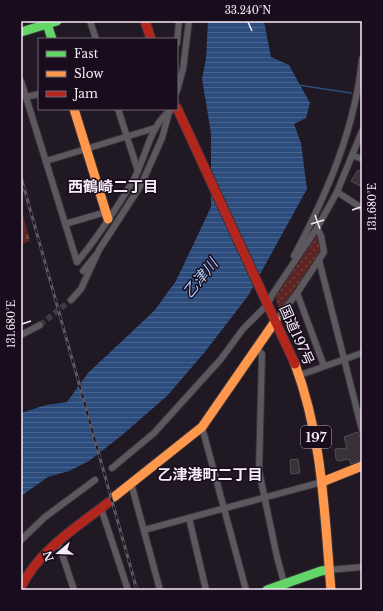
<svg xmlns="http://www.w3.org/2000/svg" width="383" height="611" font-family="'Libre Baskerville','Noto Sans JP',serif">
<style>
.green{fill:url(#green-dots)}
.cemetery{fill:url(#cemetery-stones)}
.water{fill:url(#water-rules)}
.lines{fill:none;stroke-linecap:round;stroke-linejoin:round}
.stream{stroke:#2b4c7c;stroke-width:1.5}
.building{fill:#393138;stroke:#554d53}
.street-tunnel{stroke:#403842;stroke-width:6;stroke-dasharray:6 3;stroke-linecap:butt}
.street-casing{stroke:#373239;stroke-width:8}
.fast-casing{stroke:#373239;stroke-width:11}
.slow-casing{stroke:#373239;stroke-width:11}
.jam-casing{stroke:#373239;stroke-width:11}
.street{stroke:#5d575e;stroke-width:6}
.fast{stroke:#63d668;stroke-width:9}
.slow{stroke:#ff974d;stroke-width:9}
.jam{stroke:#b3261e;stroke-width:9}
.rail-casing{stroke:#5c575e;stroke-width:3}
.rail{stroke:#190c1c;stroke-width:1.5;stroke-dasharray:4.5;stroke-linecap:butt}
.ticks{fill:none;stroke:#f6ecf8;stroke-width:1.5}
.labels{text-anchor:middle;dominant-baseline:central;stroke-width:3;stroke-linejoin:round;paint-order:stroke}
.shield{fill:#190c1c;stroke:#b4a9b6;stroke-width:1}
.shield-label{font-size:13px;font-weight:bold;fill:#f6ecf8}
.street-label{font-size:14px;fill:#f6ecf8;stroke:#190c1c}
.neighbourhood-label{font-size:15px;font-weight:bold;fill:#f6ecf8;stroke:#190c1c}
.water-label{font-size:15px;font-style:italic;fill:#aaccfb;stroke:#190c1c}
.neatline{fill:none;stroke:#f6ecf8;stroke-width:1.5}
.ticks-label{font-size:10px;text-anchor:middle;fill:#f6ecf8}
</style>
<defs>
<pattern id="green-dots" width="8" height="8" patternUnits="userSpaceOnUse"><rect width="8" height="8" fill="#5c2422"/><path d="M2 2h.1M6 6h.1" fill="none" stroke="#744443" stroke-width="1.8" stroke-linecap="round"/></pattern>
<pattern id="cemetery-stones" width="16" height="16" patternUnits="userSpaceOnUse"><rect width="16" height="16" fill="#5c2422"/><path d="M2 7V4a2 2 0 0 1 4 0v3zM10 15v-3a2 2 0 0 1 4 0v3z" fill="#744443"/></pattern>
<pattern id="water-rules" width="6" height="5" patternUnits="userSpaceOnUse"><rect width="6" height="5" fill="#2b4c7c"/><path d="M0 2.5h6" fill="none" stroke="#4a668f"/></pattern>
</defs>
<rect width="100%" height="100%" fill="#201822"/>
<polygon class="green" points="318,232 323,252 281,313 275,297"/>
<polygon class="cemetery" points="21,208 30,241 21,245"/>
<polygon class="water" points="208,21 264,21 271,57 289,65 310,103 306,118 294,124 301,143 307,189 248,296 204,353 167,396 121,436 89,461 69,471 48,477 21,496 21,413 46,405 67,402 88,373 154,311 176,281 211,207 211,133 202,79 206,59"/>
<g class="lines">
<polyline class="stream" points="298,85 351,93"/>
</g>
<g class="building">
<polygon points="358,170 362,172 362,187 351,181"/>
<polygon points="358,432 362,443 362,460 351,464 349,459 338,461 336,459 335,449 347,448 344,437"/>
<polygon points="298,459 300,473 291,474 290,460"/>
</g>
<g class="lines">
<polyline class="street-tunnel" points="40,325 71,300"/>
<defs>
<g id="street">
<polyline points="90,21 96,39"/>
<polyline points="177,43 179,21"/>
<polyline points="21,81 77,262"/>
<polyline points="177,91 183,69 189,21"/>
<polyline points="26,97 39,94"/>
<polyline points="118,109 138,171"/>
<polyline points="352,155 362,159"/>
<polyline points="46,161 155,128"/>
<polyline points="337,192 362,208"/>
<polyline points="65,224 106,212"/>
<path d="M294,256C327,194 355,129 362,59"/>
<polyline points="319,260 362,430"/>
<path d="M77,262C98,237 116,209 133,181C145,160 150,125 170,111"/>
<polyline points="83,271 95,256"/>
<polyline points="297,293 324,366"/>
<polyline points="71,300 81,289 99,250 141,185 162,138 170,109"/>
<polyline points="276,320 297,293 324,252 321,236 317,228"/>
<polyline points="21,335 40,325"/>
<polyline points="257,349 262,354 259,471 277,557 286,590"/>
<polyline points="300,375 362,353"/>
<polyline points="202,427 246,590"/>
<polyline points="112,468 154,433 221,359 243,329 268,304 272,295 317,228 337,192 362,131"/>
<polyline points="131,483 160,590"/>
<polyline points="101,508 128,590"/>
<polyline points="189,518 206,590"/>
<polyline points="144,530 322,482"/>
<polyline points="21,540 45,517 95,480"/>
<polyline points="58,542 74,590"/>
<polyline points="329,570 362,567"/>
</g>
<g id="fast">
<polyline points="46,21 52,39"/>
<polyline points="21,32 57,21"/>
<polyline points="267,590 321,571 329,570"/>
</g>
<g id="slow">
<polyline points="74,109 108,219"/>
<path d="M295,364C323,440 324,511 331,590"/>
<polyline points="322,482 362,466"/>
<polyline points="114,497 202,427 276,320"/>
</g>
<g id="jam">
<polyline points="145,21 151,39"/>
<polyline points="177,108 295,364"/>
<path d="M21,587C40,549 77,527 109,502"/>
</g>
</defs>
<use href="#street" class="street-casing"/>
<use href="#fast" class="fast-casing"/>
<use href="#slow" class="slow-casing"/>
<use href="#jam" class="jam-casing"/>
<use href="#street" class="street"/>
<use href="#fast" class="fast"/>
<use href="#slow" class="slow"/>
<use href="#jam" class="jam"/>
<defs>
<polyline id="rail" points="21,177 137,590"/>
</defs>
<use href="#rail" class="rail-casing"/>
<use href="#rail" class="rail"/>
</g>
<path class="ticks" d="M248,22L252,31M352,210L361,207M315,215L320,229M311,224L324,220M22,324L31,321"/>
<g class="labels">
<rect class="shield" x="301" y="426" width="30" height="22" rx="3"/>
<g class="shield-label">
<text x="316" y="437">197</text>
</g>
<g class="street-label">
<text transform="translate(297 335) rotate(66)">国道197号</text>
</g>
<g class="neighbourhood-label">
<text x="113" y="186">西鶴崎二丁目</text>
<text x="210" y="474">乙津港町二丁目</text>
</g>
<g class="water-label">
<text transform="translate(200 278) rotate(-51)">乙津川</text>
</g>
</g>
<rect width="383" height="611" fill="none" stroke="#190c1c" stroke-width="44"/>
<rect x="38" y="38" width="140" height="72" fill="#190c1c" stroke="#716674"/>
<rect x="46" y="51" width="20" height="6" fill="#63d668" stroke="#716674"/>
<text x="74" y="58" font-size="12" fill="#f6ecf8">Fast</text>
<rect x="46" y="71" width="20" height="6" fill="#ff974d" stroke="#716674"/>
<text x="74" y="78" font-size="12" fill="#f6ecf8">Slow</text>
<rect x="46" y="91" width="20" height="6" fill="#b3261e" stroke="#716674"/>
<text x="74" y="98" font-size="12" fill="#f6ecf8">Jam</text>
<g transform="translate(58 553) rotate(251)" stroke="#190c1c" stroke-width="3" paint-order="stroke">
<path d="M0-3L7 15L0 10L-7 15Z" fill="#f6ecf8"/>
<text y="-6" font-size="11" font-weight="bold" text-anchor="middle" fill="#f6ecf8">N</text>
</g>
<rect x="22" y="22" width="339" height="567" class="neatline"/>
<g class="ticks-label">
<text x="248" y="14">33.240°N</text>
<text transform="translate(372 207) rotate(-90)" y="4">131.680°E</text>
<text transform="translate(11 324) rotate(-90)" y="4">131.680°E</text>
</g>
</svg>
